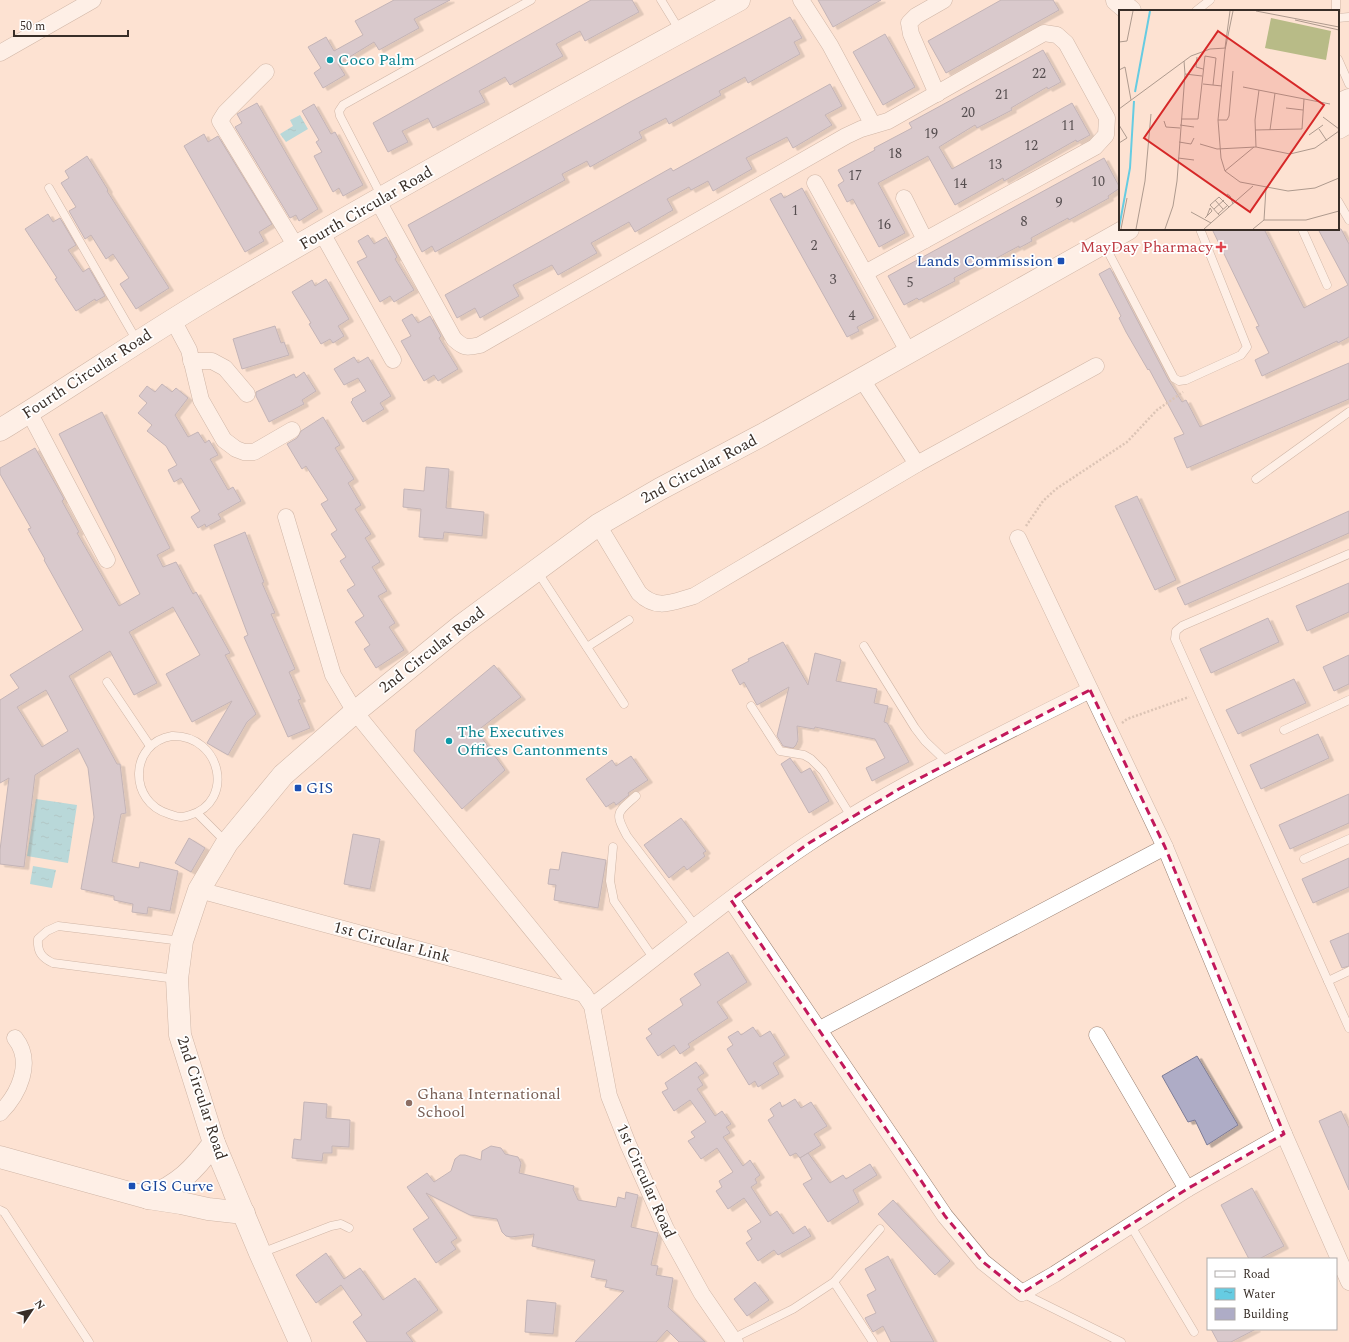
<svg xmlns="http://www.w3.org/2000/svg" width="1349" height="1342" font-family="Spectral,serif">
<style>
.water{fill:url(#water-ripples)}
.building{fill:#aeacc6;stroke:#7e7c95;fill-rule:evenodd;filter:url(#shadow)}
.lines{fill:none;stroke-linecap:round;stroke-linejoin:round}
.lane-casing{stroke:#9a8173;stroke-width:9}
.street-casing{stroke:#9a8173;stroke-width:17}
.secondary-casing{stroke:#9a8173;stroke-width:23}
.path{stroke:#b39f93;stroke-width:2.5;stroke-dasharray:2 2;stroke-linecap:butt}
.lane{stroke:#fff;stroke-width:8}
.street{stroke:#fff;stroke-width:16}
.secondary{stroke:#fff;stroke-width:22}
.marked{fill:none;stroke:#c2185b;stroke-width:3;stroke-dasharray:8 5;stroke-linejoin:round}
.culture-dot{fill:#0f9aa8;stroke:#fff;stroke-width:1.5}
.health-dot{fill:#e0444e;stroke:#fff;stroke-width:1.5}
.transit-dot{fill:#1a4fb4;stroke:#fff;stroke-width:1.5}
.education-dot{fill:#8d6e63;stroke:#fff;stroke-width:1.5}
.labels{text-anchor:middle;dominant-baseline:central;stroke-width:3.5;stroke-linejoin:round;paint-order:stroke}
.number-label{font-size:14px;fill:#564e50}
.culture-label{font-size:16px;fill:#0d838f;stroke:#fff;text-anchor:start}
.street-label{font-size:16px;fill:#382e28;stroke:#fff}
.health-label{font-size:16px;fill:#be3a42;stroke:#fff;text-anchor:end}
.transit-label{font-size:16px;fill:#164399;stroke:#fff;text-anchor:start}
.education-label{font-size:16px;fill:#785e54;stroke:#fff;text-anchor:start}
.inset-river{fill:none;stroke:#66cce2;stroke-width:2}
.inset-road{fill:none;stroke:#ae9a8e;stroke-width:1}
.view{fill:#d62828;fill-opacity:0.15;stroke:#d62828;stroke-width:2}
.inset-edge{fill:none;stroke:#382e28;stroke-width:2}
</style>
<defs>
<pattern id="water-ripples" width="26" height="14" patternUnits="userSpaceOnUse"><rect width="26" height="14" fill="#66cce2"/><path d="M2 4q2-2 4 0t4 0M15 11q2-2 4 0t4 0" fill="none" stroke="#55a6b7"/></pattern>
<filter id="shadow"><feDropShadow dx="4.5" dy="2.5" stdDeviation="0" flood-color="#0004"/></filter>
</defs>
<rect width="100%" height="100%" fill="#fde2d2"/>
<g class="water">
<polygon points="300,115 308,129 286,142 280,134 293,126 290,120"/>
<polygon points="36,799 77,805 68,863 27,856"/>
<polygon points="33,866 56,870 52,888 30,884"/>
</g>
<g class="building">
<polygon points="394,0 450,0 414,19 419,28 379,50 374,42 338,64 345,75 323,88 314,73 321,68 308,47 326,37 334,51 343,46 363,35 355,21"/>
<polygon points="591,0 632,0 639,12 585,41 580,31 556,44 563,56 510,85 505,77 479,91 485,102 433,128 428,118 402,131 408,142 388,152 373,123"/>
<polygon points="818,0 881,0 833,27"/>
<polygon points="1001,0 1053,0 1059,10 946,73 928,41"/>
<polygon points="790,17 802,38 794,42 800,54 748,83 745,77 719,91 721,95 669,124 666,118 639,132 642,138 590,167 587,161 562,174 565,180 435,252 432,246 422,252 408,225 632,101"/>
<polygon points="885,34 915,87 883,105 853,52"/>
<polygon points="1043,50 1061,82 1048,89 1047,87 1011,108 1012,110 977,128 975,125 939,147 952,169 1072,103 1090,135 1077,142 1076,140 1004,181 1003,178 955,205 928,156 878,183 905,233 879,247 853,199 847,202 838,185 844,181 838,170 875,150 874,148 912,128 909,123"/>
<polygon points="830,84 842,106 825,115 832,125 793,148 787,137 746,158 752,169 713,191 708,181 691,190 689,187 667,199 673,210 635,232 629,222 591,243 597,253 558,275 552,265 513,285 519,296 480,318 475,308 457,318 445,295 671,168 673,171"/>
<polygon points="257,103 318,209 299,221 296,215 290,218 235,127 242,123 237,114"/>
<polygon points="314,104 331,134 335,132 363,185 343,196 339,188 333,192 314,156 322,152 316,142 319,140 302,111"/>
<polygon points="204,134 208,142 218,136 272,224 259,232 264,241 245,252 184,146"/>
<polygon points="87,156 108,190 107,191 169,288 136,309 120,284 129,278 113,254 106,259 91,235 85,239 69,211 76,207 61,183 69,178 65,171"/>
<polygon points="1104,158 1120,188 1108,196 1109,198 1069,220 1068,218 1031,238 1032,241 1019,248 1019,246 991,261 990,259 967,271 954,278 955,281 919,300 917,298 904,305 888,276"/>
<polygon points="802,188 874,318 857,327 859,331 847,337 770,199 781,193 784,198"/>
<polygon points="48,214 53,222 60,218 76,245 68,250 83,272 89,268 105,296 96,301 95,299 76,311 55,279 57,278 25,229"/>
<polygon points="1212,229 1264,229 1304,308 1348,285 1318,229 1341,229 1349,244 1349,337 1338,343 1337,341 1262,376 1255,360 1269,353 1256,327 1259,326"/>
<polygon points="368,235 374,244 386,237 397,257 395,259 414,290 394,302 390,296 380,302 357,262 367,257 358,241"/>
<polygon points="1110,268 1169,381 1182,402 1186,400 1200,427 1349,363 1349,399 1187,468 1174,438 1184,434 1149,369 1148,370 1126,332 1119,318 1121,316 1099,274"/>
<polygon points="326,279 349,319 338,326 344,336 333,343 330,339 321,344 309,324 311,323 292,292 312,280 315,286"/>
<polygon points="412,314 418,323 430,316 441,336 439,338 458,369 438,381 434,375 424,381 401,341 411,336 402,320"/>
<polygon points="275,326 281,343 284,342 289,355 242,369 233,339"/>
<polygon points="354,357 358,363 368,357 391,396 380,403 384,409 363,422 351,402 353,400 352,399 366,391 358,378 344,385 334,369"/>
<polygon points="304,372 316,391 302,400 304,404 269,422 256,396 256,392 294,374 296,378"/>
<polygon points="162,384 172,392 176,388 188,398 175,415 188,437 198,432 205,443 209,440 218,455 210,459 228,490 233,487 241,501 218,514 221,519 206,527 205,524 198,528 191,517 200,511 181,478 174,482 168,470 177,465 166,446 147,431 152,425 138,413 147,403 139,396 147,386 155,392"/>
<path d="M102,412L170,548L157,555L163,567L176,562L193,594L196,592L230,653L225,655L256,714L247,722L228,755L207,743L232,701L192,722L166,674L200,655L173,607L129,632L157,683L134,695L110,651L69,676L117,764H120L126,813L121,814L112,862L139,868L140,862L178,871L170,911L148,907L147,914L132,912L133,904L114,900V896L81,889L94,817L88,768L78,748L35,775L24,867L0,864V850L9,778L0,783V700L19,688L10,675L83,630L44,560L45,559L28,529L31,528L0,474V468L35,448L64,499L62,501L79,532L77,533L119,606L140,594L59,434ZM46,690L68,731L42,747L17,707Z"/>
<polygon points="323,417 340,445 335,448 354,479 348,483 361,505 355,509 371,534 365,538 380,562 372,567 387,591 378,596 395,623 389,627 404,650 376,668 364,649 370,645 355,622 364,616 347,590 355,585 340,561 346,557 331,534 337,530 321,504 328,500 306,466 302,469 287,444 297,438 301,431"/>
<polygon points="426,467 449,469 446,508 484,512 482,536 444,532 443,539 419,537 421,509 403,507 404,489 424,491"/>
<polygon points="1137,496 1176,580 1155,590 1115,506"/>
<polygon points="1349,511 1349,533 1185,605 1177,588"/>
<polygon points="245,532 264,582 262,583 275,613 271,614 295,669 289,672 301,699 298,700 310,728 288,737 244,637 248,635 214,545"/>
<polygon points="1349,583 1349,612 1307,631 1296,606"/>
<polygon points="1268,618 1279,642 1211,673 1200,649"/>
<polygon points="783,642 808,685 815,653 841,660 836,681 877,689 874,703 888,706 884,722 887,723 909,762 872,781 866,768 885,758 875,739 815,727 814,729 797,726 798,740 796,745 793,748 783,746 777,736 789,687 757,705 744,682 740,685 732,670 749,661 748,659"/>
<polygon points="1349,655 1349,684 1334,691 1323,667"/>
<polygon points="494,665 521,697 477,731 505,770 462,809 414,751 416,730"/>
<polygon points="1294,679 1306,703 1238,734 1226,710"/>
<polygon points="1318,734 1329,758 1261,789 1250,765"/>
<polygon points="631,756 648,780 628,793 629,795 616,805 614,802 606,807 586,779 612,760 616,766"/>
<polygon points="790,758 801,773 810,768 829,801 809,813 781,764"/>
<polygon points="1349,794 1349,823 1290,849 1279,825"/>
<polygon points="681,818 706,851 703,853 705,856 687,870 684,866 669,878 644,845"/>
<polygon points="353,834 380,839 370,889 344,884"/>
<polygon points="189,838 205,848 191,872 175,863"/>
<polygon points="562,852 606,860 598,908 554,900 556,885 548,884 550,869 559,870"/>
<polygon points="1349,858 1349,887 1313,903 1302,879"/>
<polygon points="1349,933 1349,966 1342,968 1330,941"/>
<polygon points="728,952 747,982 717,1002 728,1018 688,1044 690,1047 680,1054 674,1045 658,1056 646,1038 652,1034 648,1029 683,1005 680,999 701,985 694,974"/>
<polygon points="753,1027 760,1037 770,1031 785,1055 773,1063 779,1074 758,1087 755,1081 749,1085 727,1049 733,1045 728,1037 738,1031 741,1035"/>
<polygon points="1197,1056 1238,1125 1207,1145 1195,1120 1188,1122 1162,1076"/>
<polygon points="696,1062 704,1073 698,1077 703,1085 697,1089 715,1116 722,1111 731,1124 726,1127 730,1133 723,1137 743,1166 750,1160 760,1175 755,1179 757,1183 751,1187 770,1216 777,1211 793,1234 805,1226 811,1236 778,1255 774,1250 758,1261 746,1243 752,1239 747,1231 761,1222 744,1198 728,1209 716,1191 722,1187 719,1181 733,1172 717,1148 701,1159 688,1141 695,1137 691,1132 706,1122 690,1100 674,1111 662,1092 668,1089 665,1083"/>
<polygon points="795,1099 801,1108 811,1102 827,1126 814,1134 821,1145 800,1158 796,1153 790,1156 768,1120 774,1116 770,1109 780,1102 782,1107"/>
<polygon points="304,1102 327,1104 326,1118 350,1120 349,1147 332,1146 332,1153 323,1153 322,1161 292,1158 294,1139 301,1140"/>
<polygon points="1341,1111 1349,1128 1349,1190 1319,1121"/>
<polygon points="491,1146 501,1148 505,1154 518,1157 521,1163 519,1173 574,1186 573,1189 578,1200 616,1207 618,1197 625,1199 626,1192 638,1195 631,1227 658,1233 651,1265 658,1266 656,1275 673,1278 668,1307 705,1342 679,1342 667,1330 656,1342 575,1342 624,1291 605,1287 607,1280 591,1277 595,1260 532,1246 534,1234 511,1237 506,1236 502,1232 497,1219 470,1215 426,1193 457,1238 451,1242 456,1249 436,1263 413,1229 429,1218 407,1187 427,1173 434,1182 451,1171 455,1159 460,1155 465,1155 481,1160 482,1151"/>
<polygon points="808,1153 830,1183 843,1175 846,1179 870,1164 877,1175 853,1190 859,1202 828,1222 803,1184 812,1179 800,1158"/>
<polygon points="1252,1188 1284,1246 1259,1259 1249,1259 1221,1205"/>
<polygon points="893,1200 950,1261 935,1275 878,1214"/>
<polygon points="326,1253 344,1279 360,1268 383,1300 415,1278 438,1310 406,1333 413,1342 367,1342 353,1322 362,1315 341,1285 316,1303 296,1275"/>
<polygon points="888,1256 934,1342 891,1342 883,1326 873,1332 867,1322 865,1318 876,1313 867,1295 876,1290 865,1269"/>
<polygon points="755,1282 769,1300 747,1316 734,1299"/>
<polygon points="527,1300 556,1303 553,1334 525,1332"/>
<polygon points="1211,1329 1256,1329 1231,1342 1218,1342"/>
</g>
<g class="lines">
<defs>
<g id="lane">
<polyline points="661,0 680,31"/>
<polyline points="1196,11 1210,0"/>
<polyline points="1336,11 1336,0"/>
<polyline points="1338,18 1349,17"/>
<polyline points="1338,59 1349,84"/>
<polyline points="49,188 137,341"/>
<polyline points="382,197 340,116 339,111 343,105 531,0"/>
<polyline points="1338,201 1349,220"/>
<polyline points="1302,229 1327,285"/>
<polyline points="1104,244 1174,378 1179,381 1186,380 1241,355 1247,347 1200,229"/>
<polyline points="1256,479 1349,412"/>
<polyline points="1349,554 1182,626 1176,631 1175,639 1349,1028"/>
<polyline points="537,571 624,704"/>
<polyline points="864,646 915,728 925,741 948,763"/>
<polyline points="587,647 629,620"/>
<polyline points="107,682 150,746"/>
<polyline points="751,706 780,751 804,755 811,759 823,771 852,818"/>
<polyline points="1284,730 1349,700"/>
<path d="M172,736C222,735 235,802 190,815C187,816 183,817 181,817C177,817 172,815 169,814C128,802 129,743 172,736Z"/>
<path d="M636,796C617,813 614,812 627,836L696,927"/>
<polyline points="197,813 227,843"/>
<polyline points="613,847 610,881 614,901 654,959"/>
<polyline points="1304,859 1349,839"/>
<path d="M176,979L53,963C42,958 37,952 38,939L47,931L58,926L182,941"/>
<polyline points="1328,981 1349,971"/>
<polyline points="0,1210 4,1212 89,1342"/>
<polyline points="1131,1226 1194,1332"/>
<polyline points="261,1253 331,1226 341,1224 349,1228"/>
<polyline points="834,1282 873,1342"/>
<polyline points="1022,1293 1121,1342"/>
<polyline points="732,1339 793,1309 834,1282 880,1229"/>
</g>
<g id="street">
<polyline points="801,0 830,45 873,125"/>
<polyline points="0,53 93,0"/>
<polyline points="266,72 225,113 220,121 297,248"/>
<polyline points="937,94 911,34 909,23 916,16 944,0"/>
<polyline points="815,183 909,353"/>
<polyline points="904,198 925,240"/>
<path d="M378,201L454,339C464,348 466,348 480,345L846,136L861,129L888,121L1044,33L1057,35L1066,43L1107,118L1106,135L1095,147L865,273"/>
<polyline points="322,233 393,360"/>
<polyline points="173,320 189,350 201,400 224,440 236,449 244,452 254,452 292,430"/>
<polyline points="191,361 212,361 225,368 247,394"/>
<polyline points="861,378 917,464"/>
<polyline points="29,412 107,560"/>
<polyline points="286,517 333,675 355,712 584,994 592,1006 609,1096 628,1144 666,1229 702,1294 735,1342"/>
<path d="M598,525L639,593C657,611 672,602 694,596L917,464L1096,366"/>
<polyline points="1018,538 1165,847 1284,1134 1349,1282"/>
<polyline points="199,890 584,994"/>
<polyline points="731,900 945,1216 983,1262 1022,1293 1055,1274 1187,1189 1284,1134"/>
<path d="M592,1006C664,952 734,893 809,843C898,784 995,738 1090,690"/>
<polyline points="820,1029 1165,847"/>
<polyline points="1097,1035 1187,1189"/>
<path d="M0,1113C19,1094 34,1062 15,1038"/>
</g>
<g id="secondary">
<polyline points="1117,0 1130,11"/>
<polyline points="1338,105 1349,100"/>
<polyline points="1338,128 1349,122"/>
<path d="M0,430C70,387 137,341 207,299C382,195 560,97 739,0"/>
<polyline points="0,1157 148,1198 181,1203 208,1209 244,1213"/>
<path d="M148,1198C180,1184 193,1171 214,1143"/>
<polyline points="300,1342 260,1253 214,1143 180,1035 177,979 182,941 199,890 227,843 283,775 355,712 462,625 598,525 660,489 762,435 1128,229"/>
</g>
</defs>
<use href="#lane" class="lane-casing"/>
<use href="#street" class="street-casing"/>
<use href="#secondary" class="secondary-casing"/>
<g class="path">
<polyline points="1026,526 1043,501 1056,489 1127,442 1157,410 1183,392"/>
<polyline points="1122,723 1127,719 1189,697"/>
</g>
<use href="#lane" class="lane"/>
<use href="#street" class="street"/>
<use href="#secondary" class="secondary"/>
</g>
<path d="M0 0H1349V1342H0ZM1090,690L1165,847L1284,1134L1187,1189L1022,1293L983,1262L945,1216L731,900L809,843L899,789Z" fill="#fde2d2" fill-opacity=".55" fill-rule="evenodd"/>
<path class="marked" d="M1090,690L1165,847L1284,1134L1187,1189L1022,1293L983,1262L945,1216L731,900L809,843L899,789Z"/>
<g class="culture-dot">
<circle cx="330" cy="60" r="4"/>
<circle cx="449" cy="741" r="4"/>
</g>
<path class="health-dot" d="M1219 241h4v4h4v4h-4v4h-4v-4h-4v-4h4z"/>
<g class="transit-dot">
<rect x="1057" y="257" width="8" height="8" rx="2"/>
<rect x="294" y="784" width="8" height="8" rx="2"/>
<rect x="128" y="1182" width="8" height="8" rx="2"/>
</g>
<circle class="education-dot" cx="409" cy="1103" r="4"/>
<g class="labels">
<g class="number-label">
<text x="1039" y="73">22</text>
<text x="1002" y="94">21</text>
<text x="968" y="112">20</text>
<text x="1068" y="125">11</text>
<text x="931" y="133">19</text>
<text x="1031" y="145">12</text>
<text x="895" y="153">18</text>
<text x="995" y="164">13</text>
<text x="855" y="175">17</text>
<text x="1098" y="181">10</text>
<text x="960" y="183">14</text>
<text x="1059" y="202">9</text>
<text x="795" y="210">1</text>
<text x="1024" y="221">8</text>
<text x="884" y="224">16</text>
<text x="814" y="245">2</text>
<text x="833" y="279">3</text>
<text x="910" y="282">5</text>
<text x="852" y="315">4</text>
</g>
<g class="culture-label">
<text x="338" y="60">Coco Palm</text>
<text x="457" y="732">The Executives<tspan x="457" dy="18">Offices Cantonments</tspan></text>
</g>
<g class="street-label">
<text transform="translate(366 208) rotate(-30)">Fourth Circular Road</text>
<text transform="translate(87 374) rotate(-33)">Fourth Circular Road</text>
<text transform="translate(699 469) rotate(-28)">2nd Circular Road</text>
<text transform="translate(432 650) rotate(-38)">2nd Circular Road</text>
<text transform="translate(392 942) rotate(15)">1st Circular Link</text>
<text transform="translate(202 1098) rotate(72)">2nd Circular Road</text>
<text transform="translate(646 1181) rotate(66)">1st Circular Road</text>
</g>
<g class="health-label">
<text x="1213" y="247">MayDay Pharmacy</text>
</g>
<g class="transit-label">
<text x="1053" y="261" text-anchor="end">Lands Commission</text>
<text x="306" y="788">GIS</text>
<text x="140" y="1186">GIS Curve</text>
</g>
<g class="education-label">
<text x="417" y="1094">Ghana International<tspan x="417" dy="18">School</tspan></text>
</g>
</g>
<g transform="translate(1119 10)">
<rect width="220" height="220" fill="#fde2d2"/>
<path d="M152,8L212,21L207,50L146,38Z" fill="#b8bb87"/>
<path class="inset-river" d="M16,82L31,1M0,218L11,158L15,91"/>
<path class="inset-road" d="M114,1L106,40L99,110L102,148L106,161L121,172L169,181L196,178L220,168M137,1L220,17M176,10L220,20M0,32L8,31L14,1M106,38L111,1M78,47L77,57L84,59M0,60L6,57L12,90M66,64L83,66M84,74L103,76M124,77L211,94M167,98L184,100M0,99L72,46L91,39L107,38M204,107L220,119M62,109H79L86,46L97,48L94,75M99,110H108L110,106L114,61M45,111L47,117L61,118M0,115L8,128L0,133M61,115L75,117M200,119L208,131M136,120L183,119L185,89M151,120L156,83M190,125L204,115M60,132L72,134L75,128M81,134L98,139L137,137L171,144L196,138L220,121M137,137L136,110L140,80M59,148L75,150M106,161L135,137M108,184L111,186L114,194M96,190L104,199M95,199L105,190M72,202L92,213M99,204L109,195M101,206L91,195L100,187L110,197M86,208L93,201L91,198L88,206M145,210H187L220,201M2,219L8,188M17,219L26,171L32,104M46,219L54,196L58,171L66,64L65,51M85,219L134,176M134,219L145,210L147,178"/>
<path class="view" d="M99,21L205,95L131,202L25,128Z"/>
<rect width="220" height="220" class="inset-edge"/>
</g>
<rect x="1207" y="1258" width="130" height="72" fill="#ffffff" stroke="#afaba9"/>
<rect x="1215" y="1271" width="20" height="6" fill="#ffffff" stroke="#afaba9"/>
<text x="1243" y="1278" font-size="12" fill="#382e28">Road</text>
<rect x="1215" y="1288" width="20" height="12" fill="url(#water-ripples)" stroke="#afaba9"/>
<text x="1243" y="1298" font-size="12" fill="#382e28">Water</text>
<rect x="1215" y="1308" width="20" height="12" fill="#aeacc6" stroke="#afaba9"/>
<text x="1243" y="1318" font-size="12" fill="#382e28">Building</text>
<g transform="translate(32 1310) rotate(55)" stroke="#ffffff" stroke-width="3" paint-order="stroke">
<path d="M0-3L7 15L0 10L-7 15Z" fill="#382e28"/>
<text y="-6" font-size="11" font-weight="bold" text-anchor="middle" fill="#382e28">N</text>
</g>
<path d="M14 30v6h114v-6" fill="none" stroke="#382e28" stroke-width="2"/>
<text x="20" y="30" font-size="12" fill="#382e28" stroke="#ffffff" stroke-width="3" paint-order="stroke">50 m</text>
</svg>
